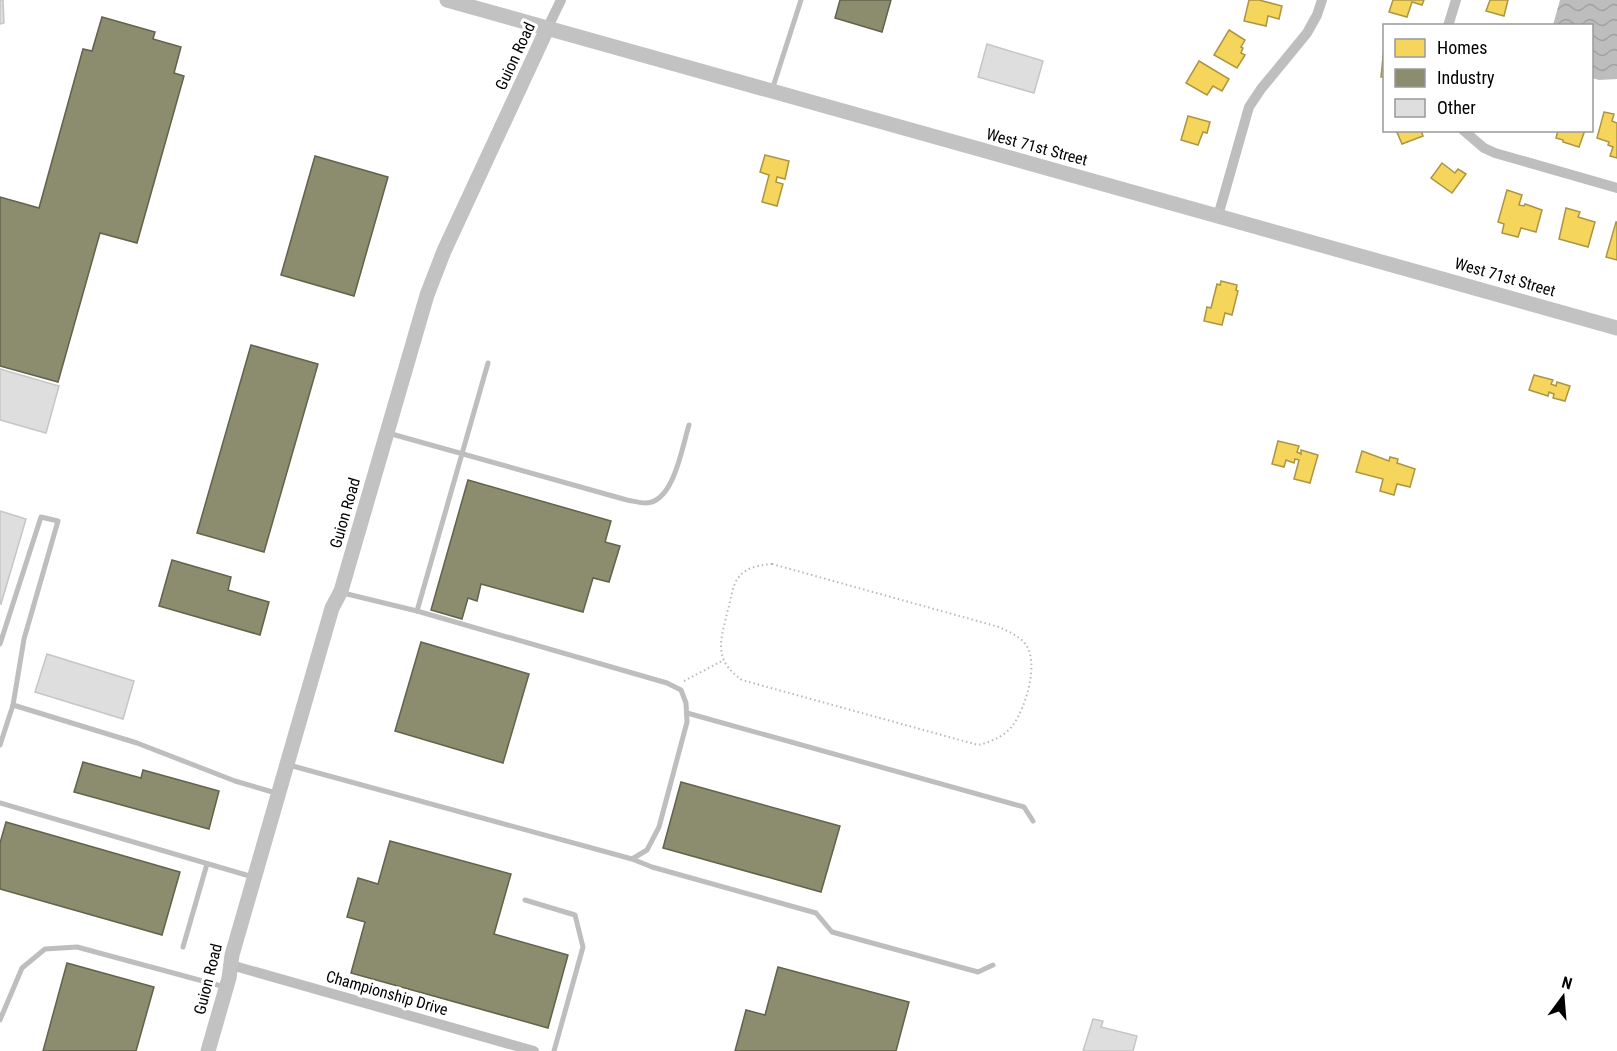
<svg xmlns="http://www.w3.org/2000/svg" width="1617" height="1051" font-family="'Roboto Condensed',sans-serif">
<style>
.water{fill:url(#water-waves)}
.homes{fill:#f6d55c;stroke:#ac9540;stroke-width:1.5}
.industry{fill:#8c8c6e;stroke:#62624d;stroke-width:1.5}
.building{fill:#dedede;stroke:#c6c6c6;stroke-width:1.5}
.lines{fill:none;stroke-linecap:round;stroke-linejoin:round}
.path{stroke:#b9b9b9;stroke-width:2;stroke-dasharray:1.5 3;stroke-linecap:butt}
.lane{stroke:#bebebe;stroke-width:5}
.street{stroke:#bebebe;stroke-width:10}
.secondary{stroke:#c2c2c2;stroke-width:15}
.labels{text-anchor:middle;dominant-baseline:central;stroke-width:6;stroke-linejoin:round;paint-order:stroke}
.street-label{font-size:16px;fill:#000;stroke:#fff}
</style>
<defs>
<pattern id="water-waves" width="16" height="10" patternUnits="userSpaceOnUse" patternTransform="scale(1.5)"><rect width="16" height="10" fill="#bdbdbd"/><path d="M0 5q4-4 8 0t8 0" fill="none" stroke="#a1a1a1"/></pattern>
</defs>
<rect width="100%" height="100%" fill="#fff"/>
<polygon class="water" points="1560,0 1617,0 1617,79 1599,80 1592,78 1592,26 1553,25"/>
<g class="homes">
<polygon points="1249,0 1259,0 1282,6 1279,19 1268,16 1266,26 1244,21"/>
<polygon points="1393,0 1424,0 1422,5 1412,2 1407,17 1389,12"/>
<polygon points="1490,0 1508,0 1504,16 1486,11"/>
<polygon points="1229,30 1245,40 1241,47 1243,48 1241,53 1245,55 1237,68 1214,55"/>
<polygon points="1384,47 1384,77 1381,77"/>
<polygon points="1199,61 1229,79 1222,91 1213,86 1207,95 1186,83"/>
<polygon points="1604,112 1614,114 1612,121 1617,123 1617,158 1610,156 1613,147 1608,145 1609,142 1597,138"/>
<polygon points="1188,116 1210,122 1207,133 1203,132 1198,145 1181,140"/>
<polygon points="1396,130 1421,130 1423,136 1402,144"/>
<polygon points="1558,130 1585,130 1579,147 1563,142 1563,140 1556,138"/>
<polygon points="765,155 789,161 785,179 777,177 776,182 783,184 777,206 762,202 769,175 760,172"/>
<polygon points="1442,163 1455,173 1458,169 1466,174 1452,193 1431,178"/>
<polygon points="1507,190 1522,195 1519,205 1524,206 1525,204 1542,210 1536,232 1521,228 1518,237 1502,233 1504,224 1498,222"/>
<polygon points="1566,208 1580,212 1578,217 1595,222 1588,247 1559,239"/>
<polygon points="1616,222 1617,222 1617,260 1606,257"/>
<polygon points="1221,281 1237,285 1236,290 1238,291 1232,315 1225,313 1222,325 1204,321 1207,307 1211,308 1217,284 1220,285"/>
<polygon points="1534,375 1553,380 1551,384 1556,386 1557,382 1570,386 1565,401 1553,398 1554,394 1549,392 1548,396 1529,390"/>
<polygon points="1278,441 1299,446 1297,452 1301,454 1301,450 1318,455 1310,483 1294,479 1299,460 1295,459 1294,463 1286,460 1284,467 1272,464"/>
<polygon points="1362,451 1389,461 1390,457 1398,459 1397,463 1415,469 1410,487 1397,484 1394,495 1380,491 1383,479 1356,472"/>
</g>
<g class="industry">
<polygon points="840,0 891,0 882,32 835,18"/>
<polygon points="102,17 155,32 153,39 181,47 174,73 184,76 137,243 100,233 58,382 0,366 0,197 39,208 83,49 92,51"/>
<polygon points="315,156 388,177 354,296 281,275"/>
<polygon points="251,345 318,364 264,552 197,533"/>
<polygon points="468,480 611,521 605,542 620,546 609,582 593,578 583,612 481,584 477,601 468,598 462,619 431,610"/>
<polygon points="172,560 231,577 228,590 269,602 260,635 159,606"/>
<polygon points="421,642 529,674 503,763 395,731"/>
<polygon points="83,762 141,778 143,770 219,791 209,829 74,792"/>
<polygon points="681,782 840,826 821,892 663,848"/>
<polygon points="6,822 180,872 162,935 0,889 0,843"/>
<polygon points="390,841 511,874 494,934 568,955 548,1028 351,973 365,922 347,917 358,878 378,884"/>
<polygon points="67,963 154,987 136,1051 43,1051"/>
<polygon points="778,967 909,1002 896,1051 735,1051 746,1010 765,1015"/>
</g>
<g class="building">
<polygon points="0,0 3,0 4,23 0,24"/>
<polygon points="987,44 1043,61 1034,93 978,77"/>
<polygon points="0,369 59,386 46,433 0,420"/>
<polygon points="0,511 26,519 1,604 0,603"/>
<polygon points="47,654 134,681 123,719 35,692"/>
<polygon points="1093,1019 1103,1021 1101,1027 1137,1036 1133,1051 1083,1051"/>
</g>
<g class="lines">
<g class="path">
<path d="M772,564L999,627C1009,632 1020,636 1026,645C1039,664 1026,707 1013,725C1005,736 991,742 978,745L742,680C712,659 721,640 728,609C731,600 732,586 738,578C746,567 760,565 772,564Z"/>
<polyline points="684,681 722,661"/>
</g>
<g class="lane">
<polyline points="772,90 801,0"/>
<path d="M388,433L627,500C633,501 640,503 646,503C674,502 682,447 689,425"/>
<polyline points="343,593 417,611 488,363"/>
<polyline points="0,644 41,517 58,521 24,639 13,705"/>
<polyline points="687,713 1024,807 1033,821"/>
<polyline points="0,745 13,705 137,743 235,781 276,793"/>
<polyline points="289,765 632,859 647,850 659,827 687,722 686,703 681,690 667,683 417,611"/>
<polyline points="0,803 253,877"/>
<polyline points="632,859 652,867 816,913 832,932 978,972 993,965"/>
<polyline points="525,900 575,915 583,947 554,1051"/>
<polyline points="183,947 207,864"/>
<polyline points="0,1020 22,968 45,949 77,947 225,987"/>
</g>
<g class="street">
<polyline points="1448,26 1456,0"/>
<polyline points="547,29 561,0"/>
<polyline points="1463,130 1484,148 1495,153 1617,188"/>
<polyline points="1218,216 1249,107 1261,89 1307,33 1317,15 1322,0"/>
<polyline points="231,965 534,1051"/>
</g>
<g class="secondary">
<polyline points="447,0 1617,328"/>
<polyline points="208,1051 229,978 232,955 332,608 341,591 427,295 444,251 547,29"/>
</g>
</g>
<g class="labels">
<g class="street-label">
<text transform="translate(515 56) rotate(-65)">Guion Road</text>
<text transform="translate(1037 147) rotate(15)">West 71st Street</text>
<text transform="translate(1505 277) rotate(16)">West 71st Street</text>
<text transform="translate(345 513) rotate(-74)">Guion Road</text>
<text transform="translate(208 979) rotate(-76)">Guion Road</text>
<text transform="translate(387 993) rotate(16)">Championship Drive</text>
</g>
</g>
<rect x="1383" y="24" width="210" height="108" fill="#ffffff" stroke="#999999" stroke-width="1.5"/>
<rect x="1395" y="39" width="30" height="18" fill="#f6d55c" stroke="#999999" stroke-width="1.5"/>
<text x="1437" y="54" font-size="18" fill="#000000">Homes</text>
<rect x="1395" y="69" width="30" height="18" fill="#8c8c6e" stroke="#999999" stroke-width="1.5"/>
<text x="1437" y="84" font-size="18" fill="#000000">Industry</text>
<rect x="1395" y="99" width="30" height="18" fill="#dedede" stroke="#999999" stroke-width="1.5"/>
<text x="1437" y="114" font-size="18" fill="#000000">Other</text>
<g transform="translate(1563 997) rotate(16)" stroke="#ffffff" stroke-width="4.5" paint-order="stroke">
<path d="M0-4.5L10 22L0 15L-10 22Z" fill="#000000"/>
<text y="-9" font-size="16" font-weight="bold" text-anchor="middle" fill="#000000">N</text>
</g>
</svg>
